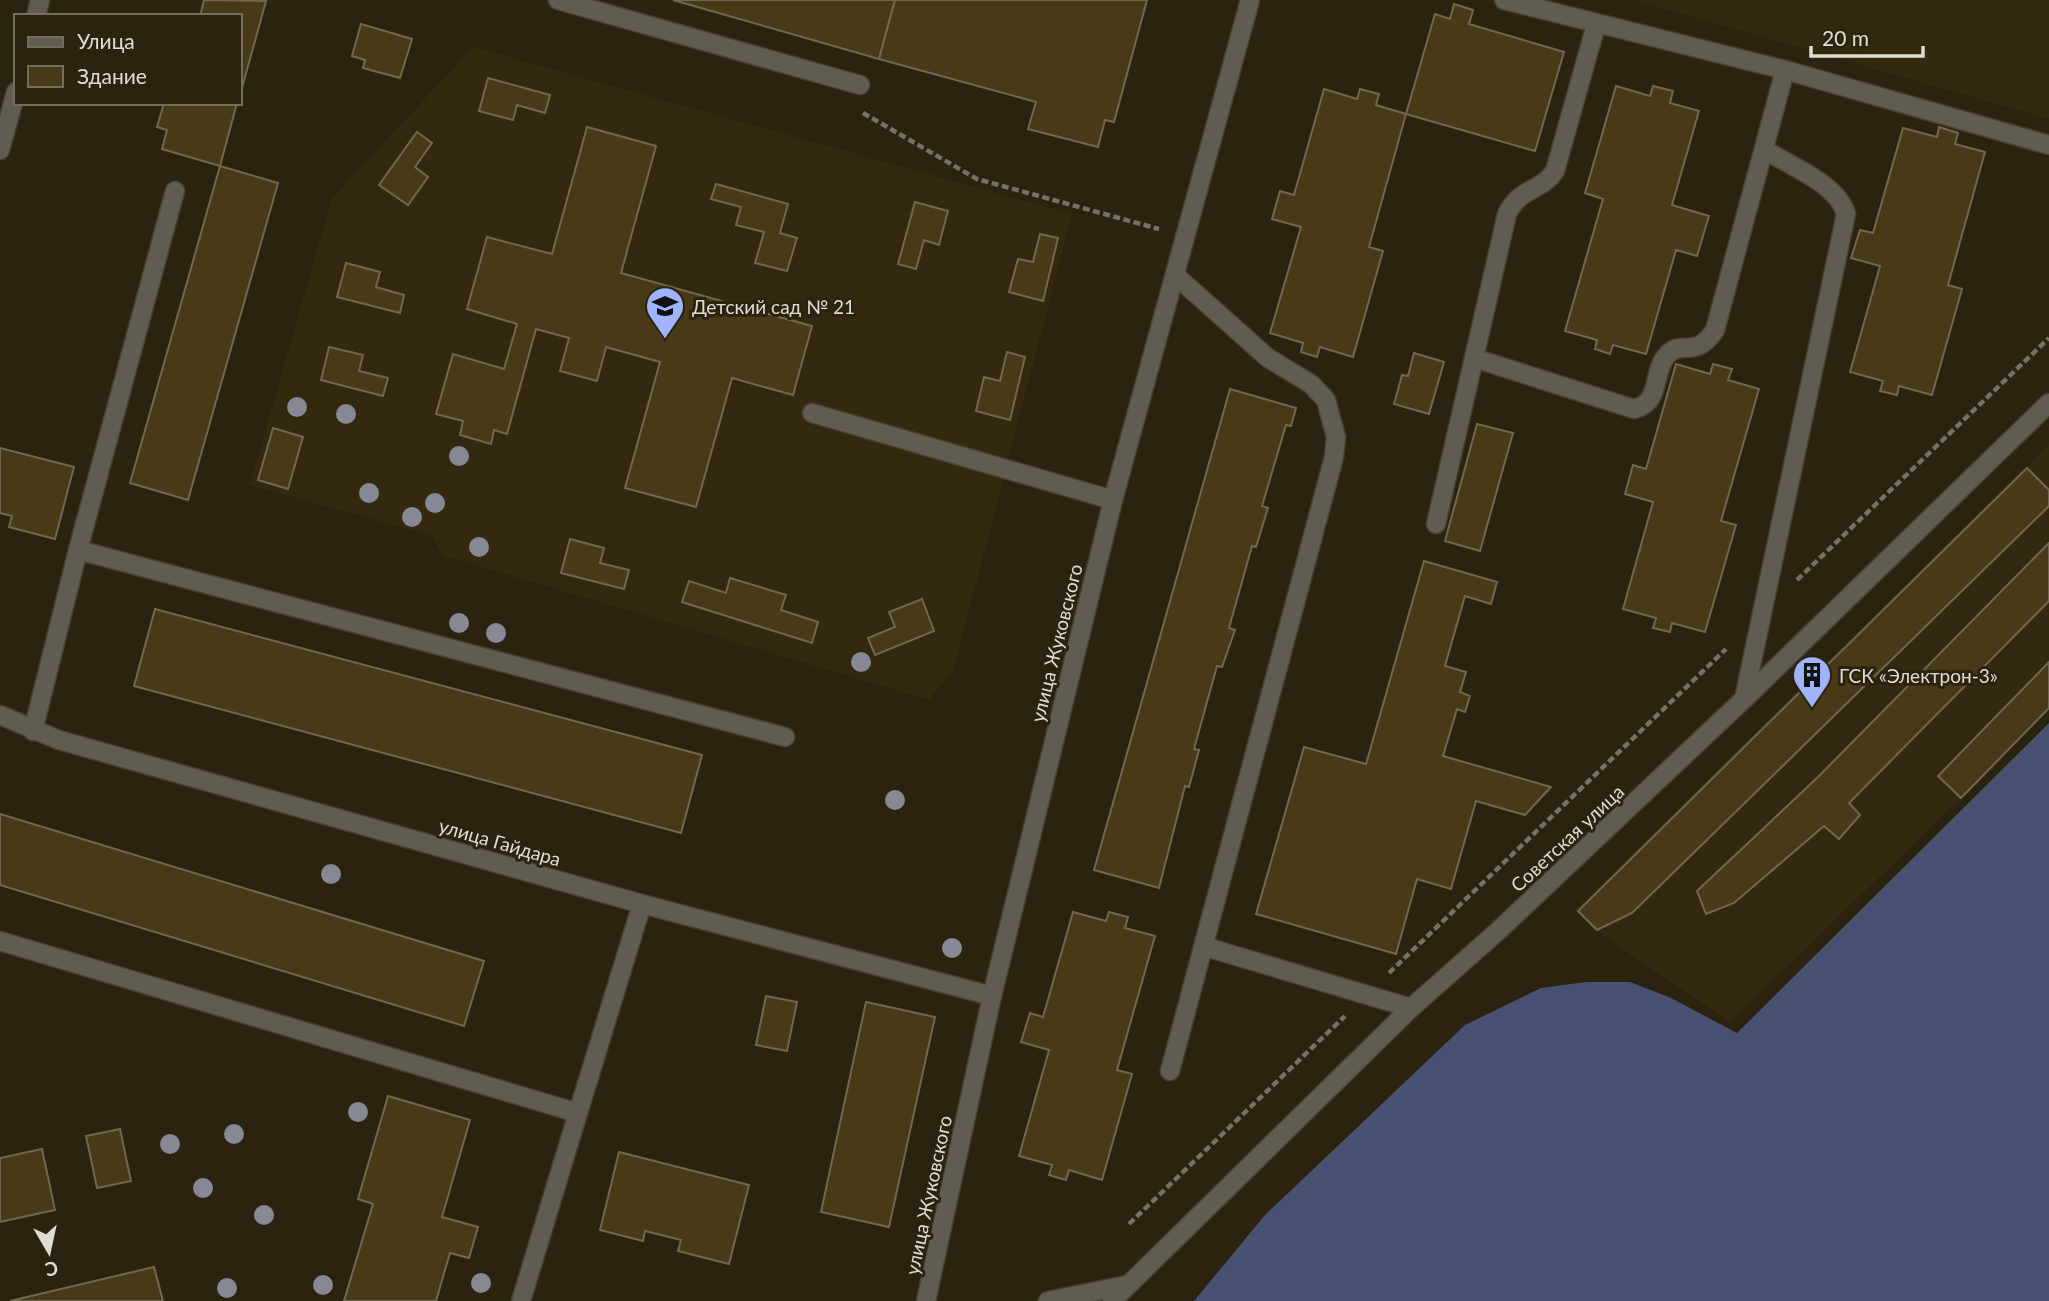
<svg xmlns="http://www.w3.org/2000/svg" width="2049" height="1301" font-family="Lato,sans-serif">
<style>
.built{fill:#34290e}
.forest{fill:#485172}
.building{fill:#493a17;stroke:#706752;stroke-width:2}
.lines{fill:none;stroke-linecap:round;stroke-linejoin:round}
.service-casing{stroke:#48412e;stroke-width:21}
.minor-casing{stroke:#48412e;stroke-width:21}
.path{stroke:#787161;stroke-width:4.5;stroke-dasharray:7 3.5;stroke-linecap:butt}
.service{stroke:#605c52;stroke-width:18}
.minor{stroke:#605c52;stroke-width:18}
.tree{fill:#868893}
.labels{text-anchor:middle;dominant-baseline:central;stroke-width:6;stroke-linejoin:round;paint-order:stroke}
.poi-label{font-size:19px;fill:#e1dcd0;stroke:#2b230f;text-anchor:start}
.street-label{font-size:19px;fill:#e1dcd0;stroke:#2b230f}
</style>
<rect width="100%" height="100%" fill="#2b230f"/>
<g class="built">
<polygon points="1633,0 2049,0 2049,119"/>
<polygon points="473,47 1072,214 954,669 929,700 442,555 432,536 250,485 332,198"/>
<polygon points="2049,444 2049,708 1961,798 1730,1022 1593,929 1574,910"/>
</g>
<polygon class="forest" points="2049,723 2049,1301 1194,1301 1265,1215 1465,1025 1541,988 1586,982 1630,982 1671,998 1737,1033"/>
<g class="building">
<polygon points="204,0 266,1 240,95 240,16 200,16"/>
<polygon points="673,0 895,0 879,59"/>
<polygon points="895,0 1147,0 1114,122 1105,120 1098,147 1028,129 1036,102 879,59"/>
<polygon points="1454,4 1473,10 1469,24 1564,52 1535,151 1406,114 1435,14 1450,19"/>
<polygon points="361,24 412,39 400,78 363,68 365,60 352,56"/>
<polygon points="488,78 550,95 545,113 517,105 513,120 479,111"/>
<polygon points="1616,86 1650,96 1653,86 1673,91 1670,103 1699,111 1672,205 1709,216 1697,256 1676,250 1646,354 1613,345 1610,354 1595,349 1597,340 1565,331 1603,199 1585,193"/>
<polygon points="1324,89 1357,99 1360,89 1379,94 1376,105 1406,114 1369,247 1383,251 1353,357 1320,347 1317,357 1301,352 1303,343 1270,333 1301,227 1272,219 1280,191 1294,195"/>
<polygon points="164,103 237,103 220,166 162,149 167,130 157,127"/>
<polygon points="587,127 656,146 621,273 812,326 793,395 732,378 696,507 625,488 660,362 606,347 597,381 560,371 569,338 536,329 507,434 494,430 491,444 460,435 463,421 436,414 453,354 504,369 517,324 467,309 487,237 552,254"/>
<polygon points="1939,127 1958,133 1955,144 1985,152 1948,285 1962,289 1932,395 1899,386 1897,395 1880,391 1883,381 1850,372 1880,266 1851,258 1860,230 1873,233 1903,128 1937,137"/>
<polygon points="417,132 432,143 415,167 428,177 408,205 379,185"/>
<polygon points="220,166 278,183 188,500 130,483"/>
<polygon points="716,184 788,204 780,233 797,238 787,271 755,263 764,232 736,225 741,207 711,199"/>
<polygon points="915,202 948,211 939,245 924,240 916,269 898,264"/>
<polygon points="1040,234 1058,238 1043,301 1009,292 1018,259 1033,262"/>
<polygon points="346,263 380,272 376,287 404,295 400,313 337,297"/>
<polygon points="329,347 363,355 359,371 388,378 383,396 321,380"/>
<polygon points="1007,352 1025,357 1010,420 976,411 984,377 1000,381"/>
<polygon points="1414,353 1444,362 1429,414 1394,404 1402,375 1408,376"/>
<polygon points="1676,364 1710,374 1713,364 1732,369 1728,380 1759,389 1721,521 1736,525 1705,632 1672,623 1670,632 1653,628 1656,618 1623,609 1653,502 1625,494 1633,465 1646,469"/>
<polygon points="1230,389 1296,408 1291,426 1286,425 1262,506 1268,508 1256,547 1252,546 1229,628 1235,630 1222,667 1217,666 1194,749 1199,750 1189,787 1185,786 1159,888 1094,870"/>
<polygon points="1477,424 1513,433 1480,551 1445,541"/>
<polygon points="273,428 303,437 288,489 258,480"/>
<polygon points="0,448 74,467 55,539 9,527 12,516 0,513"/>
<polygon points="2027,468 2049,490 2049,506 1632,913 1597,930 1578,911"/>
<polygon points="570,539 604,548 600,563 629,570 624,589 561,573"/>
<polygon points="2049,543 2049,601 1849,803 1860,815 1839,839 1824,826 1734,903 1706,914 1697,891 1818,777"/>
<polygon points="1424,561 1497,582 1491,604 1465,596 1445,666 1466,672 1460,692 1470,696 1465,712 1457,709 1443,756 1551,787 1525,815 1476,801 1451,889 1417,879 1396,954 1256,914 1304,747 1366,764"/>
<polygon points="730,578 786,595 781,610 818,622 812,643 682,602 689,581 726,593"/>
<polygon points="922,599 934,631 875,655 868,638 895,627 889,612"/>
<polygon points="155,609 702,755 681,833 134,686"/>
<polygon points="2049,662 2049,708 1961,798 1938,776"/>
<polygon points="0,814 484,961 464,1026 0,885"/>
<polygon points="1073,912 1106,921 1109,912 1128,917 1125,928 1155,936 1117,1070 1132,1074 1102,1180 1069,1170 1066,1180 1049,1175 1052,1165 1019,1156 1049,1050 1021,1042 1030,1013 1043,1017"/>
<polygon points="766,996 797,1002 787,1051 756,1045"/>
<polygon points="866,1002 935,1017 889,1227 821,1212"/>
<polygon points="388,1096 470,1120 442,1217 478,1227 469,1258 450,1253 436,1301 344,1301 373,1204 358,1199"/>
<polygon points="120,1129 131,1181 97,1188 86,1136"/>
<polygon points="42,1149 55,1210 0,1222 0,1158"/>
<polygon points="619,1152 749,1185 729,1264 678,1251 681,1240 645,1231 643,1241 600,1230"/>
<polygon points="154,1267 163,1301 10,1301"/>
</g>
<g class="lines">
<defs>
<g id="service">
<polyline points="558,0 860,85"/>
<polyline points="36,16 40,0"/>
<polyline points="0,150 16,92"/>
<path d="M1474,358L1634,409C1663,402 1651,371 1668,354C1683,339 1695,360 1715,330L1785,70"/>
<polyline points="812,413 1113,500"/>
<path d="M1436,524L1507,214C1520,187 1541,192 1555,171L1596,25"/>
<polyline points="78,550 175,191"/>
<path d="M1744,699L1846,214C1838,184 1790,166 1765,150"/>
<polyline points="33,731 78,550 785,737"/>
<polyline points="0,941 578,1113 521,1301"/>
<polyline points="1206,947 1411,1008"/>
<polyline points="1170,1071 1334,457 1336,437 1326,400 1311,384 1268,358 1176,276"/>
<polyline points="578,1113 642,904"/>
</g>
<g id="minor">
<polyline points="1504,0 1785,70 2049,145"/>
<polyline points="0,715 59,740 642,904 992,996"/>
<polyline points="926,1301 992,996 1113,500 1250,0"/>
<polyline points="1048,1301 1127,1285"/>
<polyline points="1112,1301 1411,1008 1498,931 1744,699 2049,403"/>
</g>
</defs>
<use href="#service" class="service-casing"/>
<use href="#minor" class="minor-casing"/>
<g class="path">
<polyline points="863,113 977,179 1159,229"/>
<polyline points="1797,580 2049,338"/>
<polyline points="1389,973 1726,649"/>
<polyline points="1129,1224 1345,1016"/>
</g>
<use href="#service" class="service"/>
<use href="#minor" class="minor"/>
</g>
<g class="tree">
<circle cx="297" cy="407" r="10"/>
<circle cx="346" cy="414" r="10"/>
<circle cx="459" cy="456" r="10"/>
<circle cx="369" cy="493" r="10"/>
<circle cx="435" cy="503" r="10"/>
<circle cx="412" cy="517" r="10"/>
<circle cx="479" cy="547" r="10"/>
<circle cx="459" cy="623" r="10"/>
<circle cx="496" cy="633" r="10"/>
<circle cx="861" cy="662" r="10"/>
<circle cx="895" cy="800" r="10"/>
<circle cx="331" cy="874" r="10"/>
<circle cx="952" cy="948" r="10"/>
<circle cx="358" cy="1112" r="10"/>
<circle cx="234" cy="1134" r="10"/>
<circle cx="170" cy="1144" r="10"/>
<circle cx="203" cy="1188" r="10"/>
<circle cx="264" cy="1215" r="10"/>
<circle cx="481" cy="1283" r="10"/>
<circle cx="323" cy="1285" r="10"/>
<circle cx="227" cy="1288" r="10"/>
</g>
<defs>
<symbol id="school-pin" viewBox="-11 -11 22 30"><path d="M0 17L-7.5 6A9.5 9.5 0 1 1 7.5 6Z" fill="#a0b3fd" stroke="#2b230f"/><path d="M0-5L7-2L0 1L-7-2ZM-4 1L0 2.5L4 1V4Q0 6-4 4Z" fill="#111"/></symbol>
<symbol id="building-pin" viewBox="-11 -11 22 30"><path d="M0 17L-7.5 6A9.5 9.5 0 1 1 7.5 6Z" fill="#a0b3fd" stroke="#2b230f"/><path d="M-4-6H4V6H1V3H-1V6H-4ZM-2.5-4.3h1.7v1.8h-1.7ZM.8-4.3h1.7v1.8H.8ZM-2.5-1h1.7V.8h-1.7ZM.8-1h1.7V.8H.8Z" fill="#111"/></symbol>
</defs>
<g fill-rule="evenodd">
<use href="#school-pin" x="643" y="284" width="44" height="60"/>
<use href="#building-pin" x="1790" y="653" width="44" height="60"/>
</g>
<g class="labels">
<g class="poi-label">
<text x="692" y="306">Детский сад № 21</text>
<text x="1839" y="675">ГСК «Электрон-3»</text>
</g>
<g class="street-label">
<text transform="translate(1056 643) rotate(-76)">улица Жуковского</text>
<text transform="translate(1567 838) rotate(-43)">Советская улица</text>
<text transform="translate(500 842) rotate(16)">улица Гайдара</text>
<text transform="translate(928 1195) rotate(-78)">улица Жуковского</text>
</g>
</g>
<rect x="14" y="14" width="228" height="91" fill="#2b230f" stroke="#746d5c" stroke-width="2"/>
<rect x="28" y="37" width="35" height="10" fill="#605c52" stroke="#746d5c" stroke-width="2"/>
<text x="77" y="49" font-size="21" fill="#e1dcd0">Улица</text>
<rect x="28" y="66" width="35" height="21" fill="#493a17" stroke="#746d5c" stroke-width="2"/>
<text x="77" y="84" font-size="21" fill="#e1dcd0">Здание</text>
<g transform="translate(49 1252) rotate(171)" stroke="#2b230f" stroke-width="5" paint-order="stroke">
<path d="M0-5L12 26L0 18L-12 26Z" fill="#e1dcd0"/>
<text y="-10" font-size="19" font-weight="bold" text-anchor="middle" fill="#e1dcd0">С</text>
</g>
<path d="M1811 46v10h112v-10" fill="none" stroke="#e1dcd0" stroke-width="3.5"/>
<text x="1822" y="46" font-size="21" fill="#e1dcd0" stroke="#2b230f" stroke-width="5" paint-order="stroke">20 m</text>
</svg>
